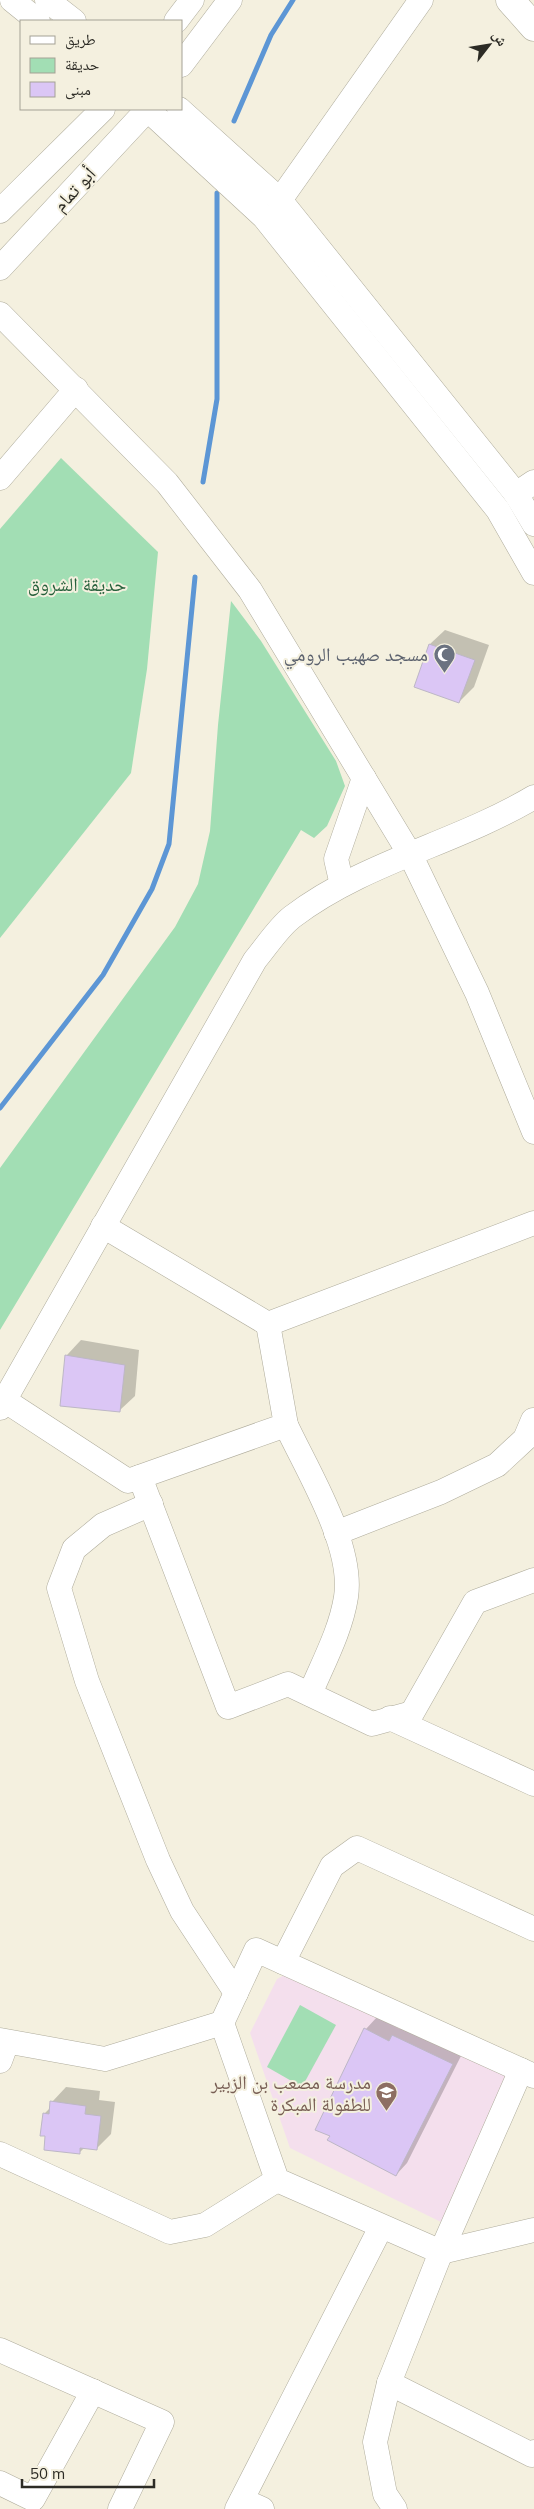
<svg xmlns="http://www.w3.org/2000/svg" width="534" height="2509" font-family="Mulish,'Noto Naskh Arabic',sans-serif">
<style>
.education{fill:#f4dfed}
.green{fill:#a2deb4}
.shadow{fill:#0003}
.lines{fill:none;stroke-linecap:round;stroke-linejoin:round}
.stream{stroke:#5c96d5;stroke-width:5}
.building{fill:#dbc6f5;stroke:#bdb7c6}
.minor-casing{stroke:#afac9c;stroke-width:25}
.highway-casing{stroke:#afac9c;stroke-width:29}
.minor{stroke:#fff;stroke-width:24}
.highway{stroke:#fff;stroke-width:28}
.labels{text-anchor:middle;dominant-baseline:central;stroke-width:4;stroke-linejoin:round;paint-order:stroke}
.street-label{font-size:19px;fill:#2c2b25;stroke:#f4f0df}
.park-label{font-size:19px;fill:#26603b;stroke:#f4f0df}
.worship-label{font-size:19px;fill:#5b616d;stroke:#f4f0df;text-anchor:end}
.education-label{font-size:19px;fill:#785e54;stroke:#f4f0df;text-anchor:end}
</style>
<rect width="100%" height="100%" fill="#f4f0df"/>
<polygon class="education" points="292,1971 513,2075 445,2224 290,2148 250,2033 277,1979"/>
<g class="green">
<polygon points="61,458 158,552 147,669 131,773 0,938 0,529"/>
<polygon points="231,601 261,641 336,761 345,786 327,826 314,838 301,830 0,1330 0,1168 175,927 198,884 210,831 218,725"/>
<polygon points="300,2005 336,2025 302,2087 267,2067"/>
</g>
<g class="shadow">
<polygon points="445,630 489,645 474,687 459,702 415,686 430,644"/>
<polygon points="81,1340 139,1350 135,1396 120,1410 62,1404 67,1355"/>
<polygon points="377,2017 400,2029 405,2024 463,2052 407,2163 396,2175 331,2135 317,2129 366,2029"/>
<polygon points="66,2087 100,2091 99,2100 115,2102 111,2134 96,2149 85,2147 79,2153 47,2135 44,2114 51,2107 52,2102"/>
</g>
<g class="lines">
<g class="stream">
<polyline points="234,121 271,35 293,0"/>
<polyline points="203,482 217,399 217,193"/>
<polyline points="0,1108 103,975 152,889 169,844 195,577"/>
</g>
</g>
<g class="building">
<polygon points="429,644 475,660 459,703 414,687"/>
<polygon points="65,1355 125,1365 120,1412 60,1406"/>
<polygon points="364,2028 389,2041 392,2035 453,2064 396,2176 327,2140 330,2136 315,2130"/>
<polygon points="50,2101 86,2106 85,2114 101,2116 97,2150 80,2148 80,2154 44,2150 45,2136 40,2136 43,2113 49,2114"/>
</g>
<g class="lines">
<defs>
<g id="minor">
<polyline points="12,0 38,21"/>
<polyline points="47,0 74,21"/>
<polyline points="176,21 192,0"/>
<polyline points="181,65 230,0"/>
<polyline points="147,109 264,217 498,510 534,573"/>
<polyline points="179,109 280,200 516,494 534,524"/>
<polyline points="280,200 421,0"/>
<polyline points="0,211 103,109"/>
<polyline points="0,268 148,109"/>
<polyline points="0,314 167,483 250,590 411,856 477,993 534,1132"/>
<polyline points="0,478 76,389"/>
<polyline points="516,494 534,482"/>
<polyline points="342,885 336,859 364,778"/>
<polyline points="103,1226 268,1324 534,1223"/>
<polyline points="4,1400 128,1481 286,1425 268,1324"/>
<path d="M0,1408L255,960C266,947 278,928 292,917C364,862 457,843 534,797"/>
<path d="M286,1425C308,1472 354,1546 346,1597C341,1630 323,1663 310,1694"/>
<polyline points="140,1477 228,1707 288,1684 372,1724 412,1713 475,1602 534,1580"/>
<polyline points="151,1504 103,1525 74,1549 59,1588 87,1681 158,1860 182,1911 236,1993"/>
<polyline points="336,1533 441,1492 497,1465 525,1439 533,1420"/>
<polyline points="390,1718 534,1784"/>
<polyline points="283,1962 332,1866 357,1848 534,1929"/>
<polyline points="0,2040 105,2059 222,2023"/>
<polyline points="0,2061 7,2042"/>
<polyline points="534,2076 256,1950 222,2023 277,2180 441,2252 534,2230"/>
<polyline points="0,2154 170,2232 205,2225 277,2180"/>
<polyline points="0,2350 162,2422 120,2509"/>
<polyline points="389,2383 532,2455 534,2452"/>
<polyline points="0,2483 33,2499 93,2391"/>
<polyline points="242,2500 262,2509"/>
<polyline points="237,2509 381,2227"/>
<polyline points="395,2509 385,2494 375,2442 389,2383 441,2252 521,2070"/>
</g>
<polyline id="highway" points="510,0 534,27"/>
</defs>
<use href="#minor" class="minor-casing"/>
<use href="#highway" class="highway-casing"/>
<use href="#minor" class="minor"/>
<use href="#highway" class="highway"/>
</g>
<defs>
<symbol id="mosque-pin" viewBox="-11 -11 22 30"><path d="M0 17L-7.5 6A9.5 9.5 0 1 1 7.5 6Z" fill="#6b7280" stroke="#f4f0df"/><path d="M3.5-4.9A6 6 0 1 0 3.5 4.9A5 5 0 1 1 3.5-4.9Z" fill="#fff"/></symbol>
<symbol id="school-pin" viewBox="-11 -11 22 30"><path d="M0 17L-7.5 6A9.5 9.5 0 1 1 7.5 6Z" fill="#8d6e63" stroke="#f4f0df"/><path d="M0-5L7-2L0 1L-7-2ZM-4 1L0 2.5L4 1V4Q0 6-4 4Z" fill="#fff"/></symbol>
</defs>
<g fill-rule="evenodd">
<use href="#mosque-pin" x="432" y="642" width="25" height="34"/>
<use href="#school-pin" x="374" y="2080" width="25" height="34"/>
</g>
<g class="labels">
<g class="street-label">
<text transform="translate(74 189) rotate(-47)">أبو تمام</text>
</g>
<g class="park-label">
<text x="77" y="584">حديقة الشروق</text>
</g>
<g class="worship-label">
<text x="428" y="654">مسجد صهيب الرومي</text>
</g>
<g class="education-label">
<text x="371" y="2082">مدرسة مصعب بن الزبير<tspan x="371" dy="22">للطفولة المبكرة</tspan></text>
</g>
</g>
<rect x="20" y="20" width="162" height="90" fill="#f4f0df" stroke="#a4a195"/>
<rect x="30" y="36" width="25" height="8" fill="#ffffff" stroke="#a4a195"/>
<text x="65" y="45" font-size="15" fill="#2c2b25">طريق</text>
<rect x="30" y="58" width="25" height="15" fill="#a2deb4" stroke="#a4a195"/>
<text x="65" y="70" font-size="15" fill="#2c2b25">حديقة</text>
<rect x="30" y="82" width="25" height="15" fill="#dbc6f5" stroke="#a4a195"/>
<text x="65" y="95" font-size="15" fill="#2c2b25">مبنى</text>
<g transform="translate(489 45) rotate(59)" stroke="#f4f0df" stroke-width="4" paint-order="stroke">
<path d="M0-4L9 19L0 12L-9 19Z" fill="#2c2b25"/>
<text y="-8" font-size="14" font-weight="bold" text-anchor="middle" fill="#2c2b25">ش</text>
</g>
<path d="M22 2479v8h132v-8" fill="none" stroke="#2c2b25" stroke-width="2.5"/>
<text x="30" y="2479" font-size="15" fill="#2c2b25" stroke="#f4f0df" stroke-width="4" paint-order="stroke">50 m</text>
</svg>
